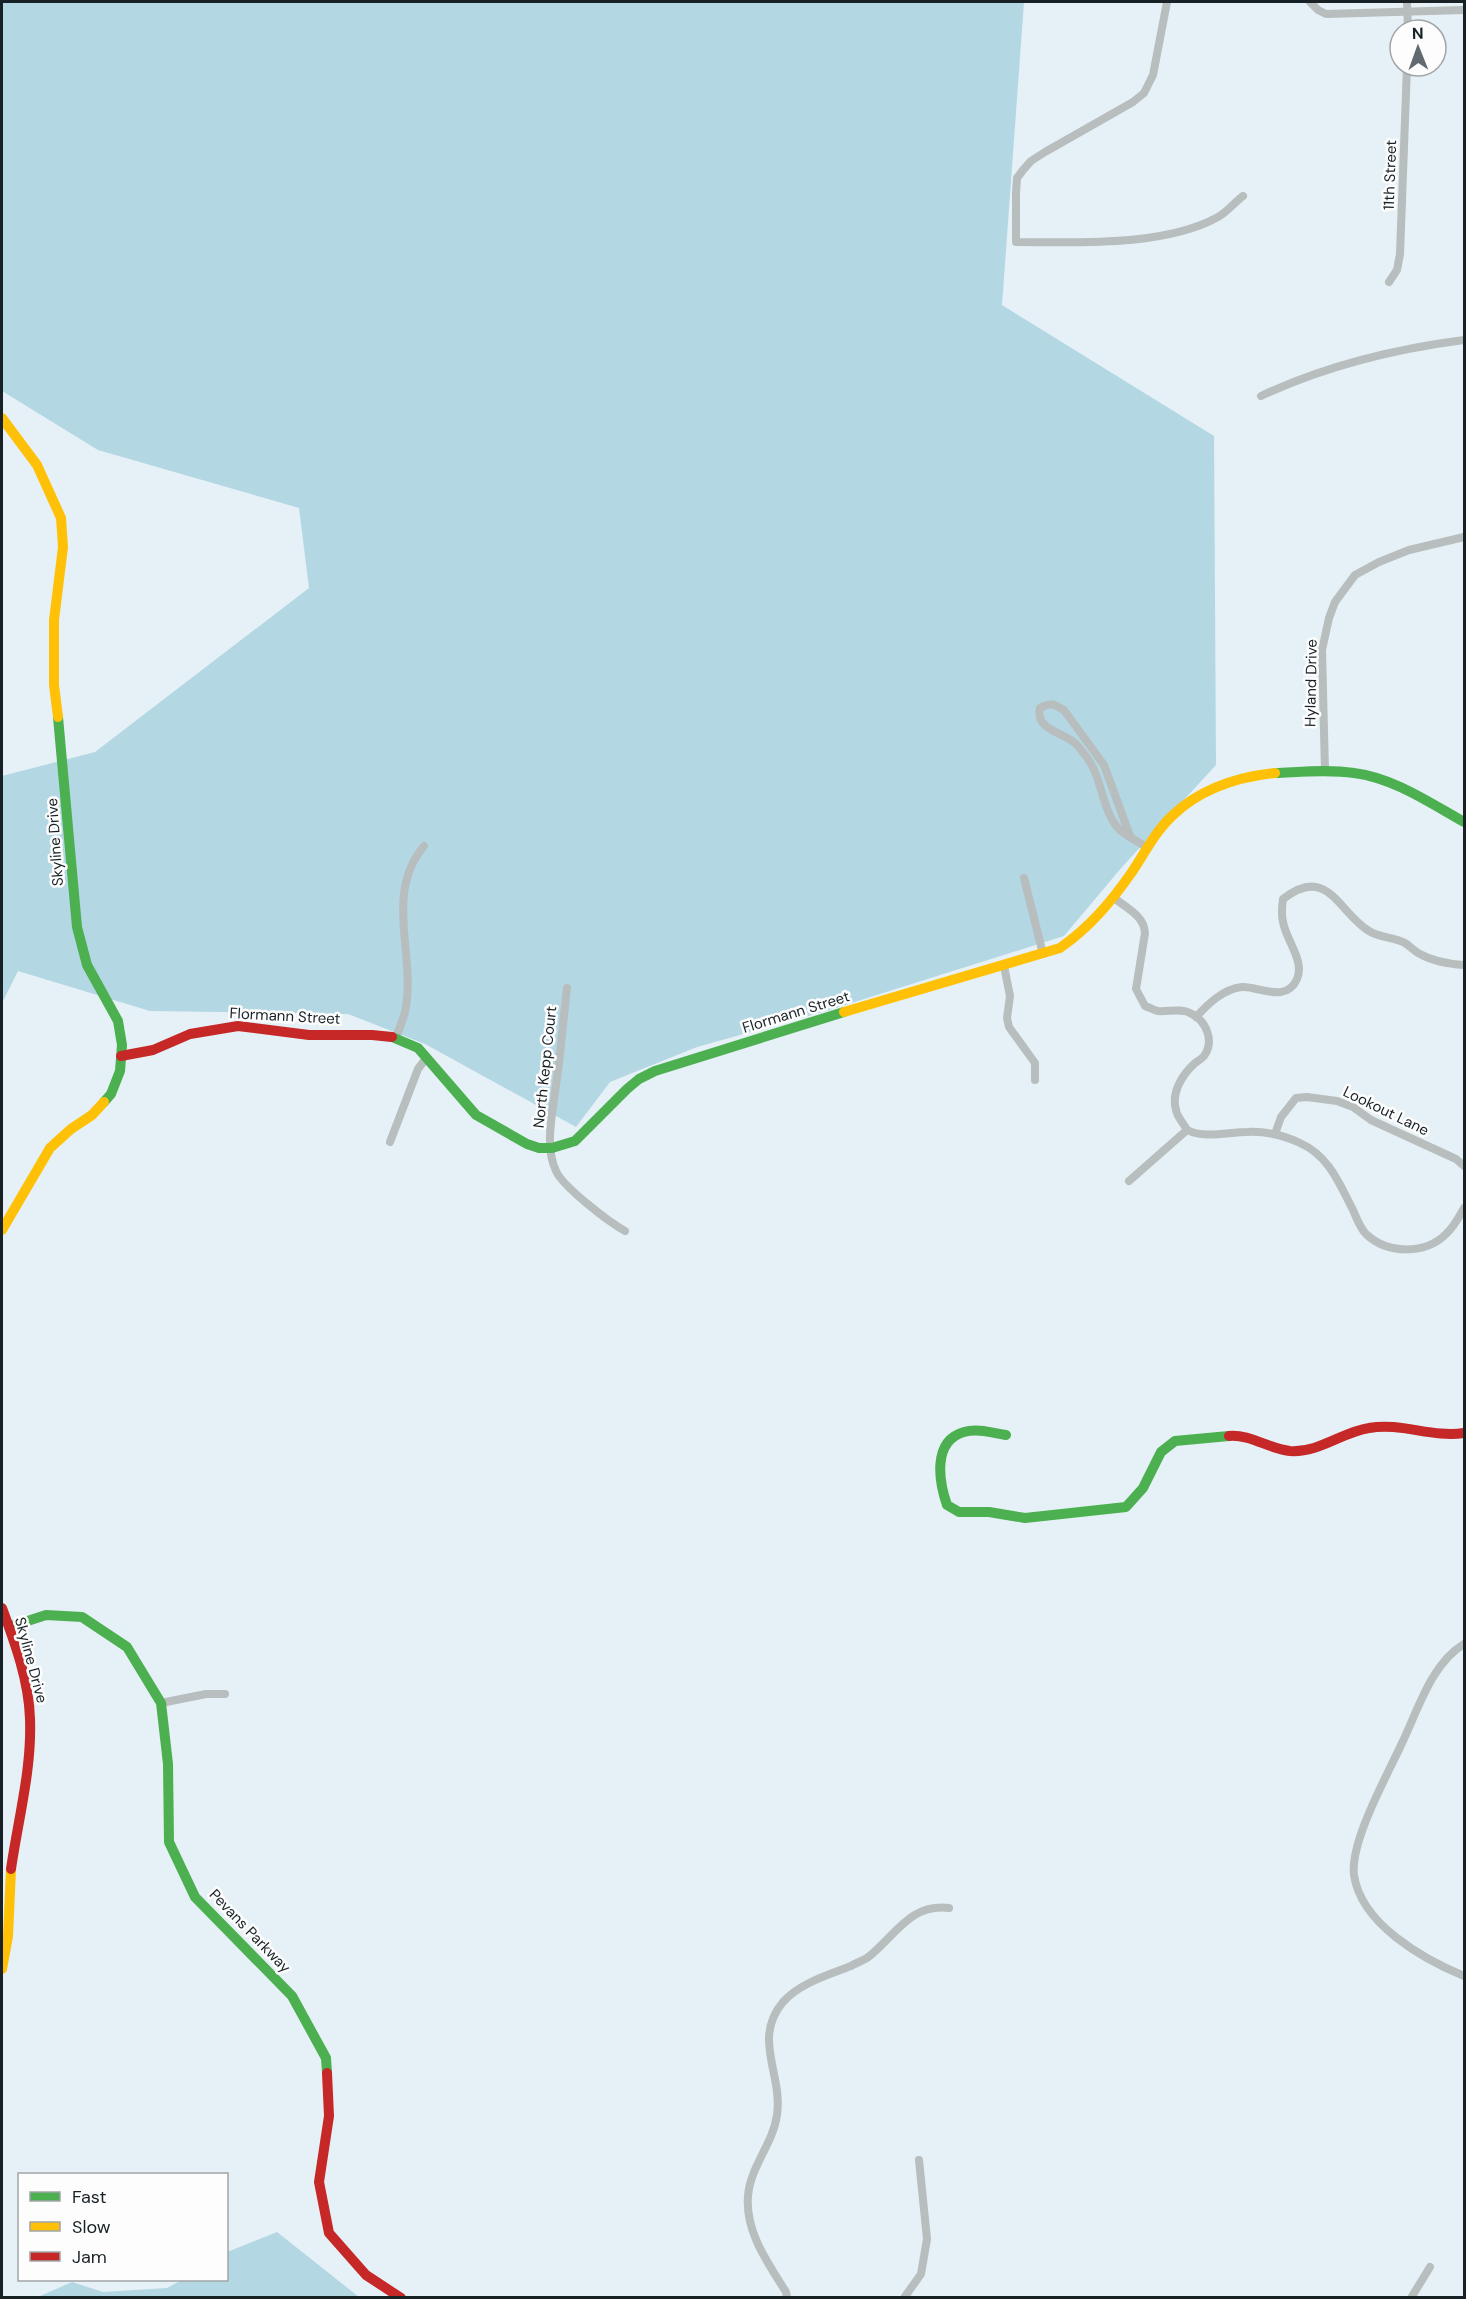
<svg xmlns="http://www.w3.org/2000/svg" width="1466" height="2299" font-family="'DM Sans',sans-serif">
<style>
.forest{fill:#b4d7e4}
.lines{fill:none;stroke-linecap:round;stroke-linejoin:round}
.street{stroke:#b8bdbe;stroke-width:8}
.fast{stroke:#4caf50;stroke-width:10}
.slow{stroke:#ffc107;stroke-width:10}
.jam{stroke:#c62828;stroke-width:10}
.labels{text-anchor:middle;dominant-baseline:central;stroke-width:5;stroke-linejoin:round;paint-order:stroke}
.street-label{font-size:15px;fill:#182226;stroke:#fdfdfd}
</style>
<rect width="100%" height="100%" fill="#e5f1f6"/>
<g class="forest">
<polygon points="2,2 1024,2 1002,305 1214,436 1216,765 1122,867 1064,936 826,1011 697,1047 610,1082 576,1127 425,1044 348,1014 150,1011 18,971 2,1003 2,776 95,752 309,588 299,508 98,450 2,391"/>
<polygon points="277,2232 359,2297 38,2297 72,2282 103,2292 167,2288 182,2280 226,2280 227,2252"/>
</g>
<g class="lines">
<g class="street">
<path d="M1167,2L1153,75L1144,93L1133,102L1045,152L1031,161L1023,170L1017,178L1016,193V242C1076,242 1164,247 1218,217C1227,212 1235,202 1243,196"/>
<polyline points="1310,2 1318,10 1326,14 1464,10"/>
<polyline points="1407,2 1408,30"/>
<polyline points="1389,282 1397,270 1400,254 1407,66"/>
<path d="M1261,396C1325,366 1394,349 1464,340"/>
<polyline points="1325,771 1322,650 1329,618 1335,602 1355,575 1379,562 1409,550 1464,537"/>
<path d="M1130,836L1104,765L1064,710C1054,704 1050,702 1040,708C1035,730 1063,732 1076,744C1079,747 1082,751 1085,755C1102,775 1101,807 1117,827C1124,835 1139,842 1148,848"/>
<polyline points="1024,878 1043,954"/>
<path d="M1114,898C1127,908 1144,916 1145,933L1136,989L1145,1006C1149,1007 1153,1010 1158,1011C1168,1012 1181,1008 1190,1013C1206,1020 1215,1041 1204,1056C1201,1060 1197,1061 1194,1064C1182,1075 1171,1093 1176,1110C1177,1117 1184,1124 1187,1130C1205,1139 1228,1132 1247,1132C1266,1131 1283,1135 1300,1143C1329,1156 1339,1183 1353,1210C1356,1217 1360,1228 1366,1234C1387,1254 1425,1255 1446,1234C1454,1227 1459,1217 1464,1208"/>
<polyline points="1004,966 1010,996 1007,1018 1009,1027 1035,1063 1035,1080"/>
<path d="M567,988C563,1020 561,1053 556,1085C553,1111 544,1146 556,1171C563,1187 609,1222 625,1231"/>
<path d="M1196,1017C1208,1004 1223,989 1242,987C1259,986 1286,1004 1297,979C1305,961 1286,940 1283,922C1281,914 1282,906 1283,899C1328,864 1338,912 1369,931C1380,938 1394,937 1405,943C1410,946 1414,951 1420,954C1434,962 1449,964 1464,965"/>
<path d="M396,1038C399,1029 403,1020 405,1012C417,956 383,895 424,846"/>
<polyline points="1275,1134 1281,1117 1296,1098 1307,1097 1337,1101 1353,1107 1371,1120 1456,1159 1464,1166"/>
<polyline points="390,1142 418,1069 427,1057"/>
<polyline points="1129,1181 1187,1130"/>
<path d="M1464,1644C1431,1664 1418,1710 1402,1743C1387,1776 1350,1841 1354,1875C1361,1924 1423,1959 1464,1976"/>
<polyline points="161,1703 206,1694 225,1694"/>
<path d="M787,2298L786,2292C768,2263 745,2232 748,2196C750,2167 773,2144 777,2115C783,2074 752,2039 783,2002C800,1983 828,1975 851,1966C856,1963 862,1961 867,1958C894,1938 909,1903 949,1908"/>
<polyline points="904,2298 921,2274 927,2239 919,2160"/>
<polyline points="1411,2298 1430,2267"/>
</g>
<g class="fast">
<polyline points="58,717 77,927 87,965 118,1021 122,1045 120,1071 111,1094 104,1102"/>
<path d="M1275,773C1301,772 1328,769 1354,773C1394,778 1430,803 1464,822"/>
<polyline points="392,1037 418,1048 476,1115 527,1144 539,1148 552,1148 575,1141 627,1089 639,1079 655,1071 844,1012"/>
<path d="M1006,1435C993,1433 977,1428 964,1432C932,1441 939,1482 947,1505L959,1512H989L1025,1518L1126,1507L1143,1488L1161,1452L1175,1441L1229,1436"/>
<polyline points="9,1627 46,1615 82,1617 127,1647 161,1703 168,1764 169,1842 195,1897 292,1996 326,2058 327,2073"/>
</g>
<g class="slow">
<polyline points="2,418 37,465 61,518 63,547 54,620 54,685 58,717"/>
<path d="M844,1012L1060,948C1090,927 1111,902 1132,872C1144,854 1155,832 1172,816C1200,789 1237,777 1275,773"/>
<polyline points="2,1230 50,1148 71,1129 92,1115 104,1102"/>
<polyline points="2,1969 8,1936 11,1869"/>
</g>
<g class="jam">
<polyline points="121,1056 153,1050 190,1034 238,1026 309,1035 372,1035 392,1037"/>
<path d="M1229,1436C1250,1434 1269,1449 1290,1451C1319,1453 1342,1432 1369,1428C1401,1422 1432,1438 1464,1433"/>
<path d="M2,1608C15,1643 29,1681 30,1719C32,1769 18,1820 11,1869"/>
<polyline points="327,2073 329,2116 319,2182 329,2233 366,2275 401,2298"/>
</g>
</g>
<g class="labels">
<g class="street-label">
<text transform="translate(1390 175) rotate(-88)">11th Street</text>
<text transform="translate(1311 683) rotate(-89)">Hyland Drive</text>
<text transform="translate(55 842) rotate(-94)">Skyline Drive</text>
<text transform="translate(796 1012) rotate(-17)">Flormann Street</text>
<text transform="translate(285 1016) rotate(3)">Flormann Street</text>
<text transform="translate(545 1067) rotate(-84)">North Kepp Court</text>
<text transform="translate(1386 1111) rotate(26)">Lookout Lane</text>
<text transform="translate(31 1660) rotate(75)">Skyline Drive</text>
<text transform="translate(250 1931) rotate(46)">Pevans Parkway</text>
</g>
</g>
<rect width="1466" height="2299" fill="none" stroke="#182226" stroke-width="6"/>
<rect x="18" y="2173" width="210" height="108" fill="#fdfdfd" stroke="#a1a5a7" stroke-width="1.5"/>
<rect x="30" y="2192" width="30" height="9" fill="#4caf50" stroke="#a1a5a7" stroke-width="1.5"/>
<text x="72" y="2203" font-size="18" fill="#182226">Fast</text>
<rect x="30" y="2222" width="30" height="9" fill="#ffc107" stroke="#a1a5a7" stroke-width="1.5"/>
<text x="72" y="2233" font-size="18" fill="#182226">Slow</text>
<rect x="30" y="2252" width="30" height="9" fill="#c62828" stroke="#a1a5a7" stroke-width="1.5"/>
<text x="72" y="2263" font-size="18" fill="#182226">Jam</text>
<g transform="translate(1418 48) rotate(359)"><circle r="28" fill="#fdfdfd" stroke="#a1a5a7" stroke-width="1.5"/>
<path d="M0-4.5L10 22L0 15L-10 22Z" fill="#606a6f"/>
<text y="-9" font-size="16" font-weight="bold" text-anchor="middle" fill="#182226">N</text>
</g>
</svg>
